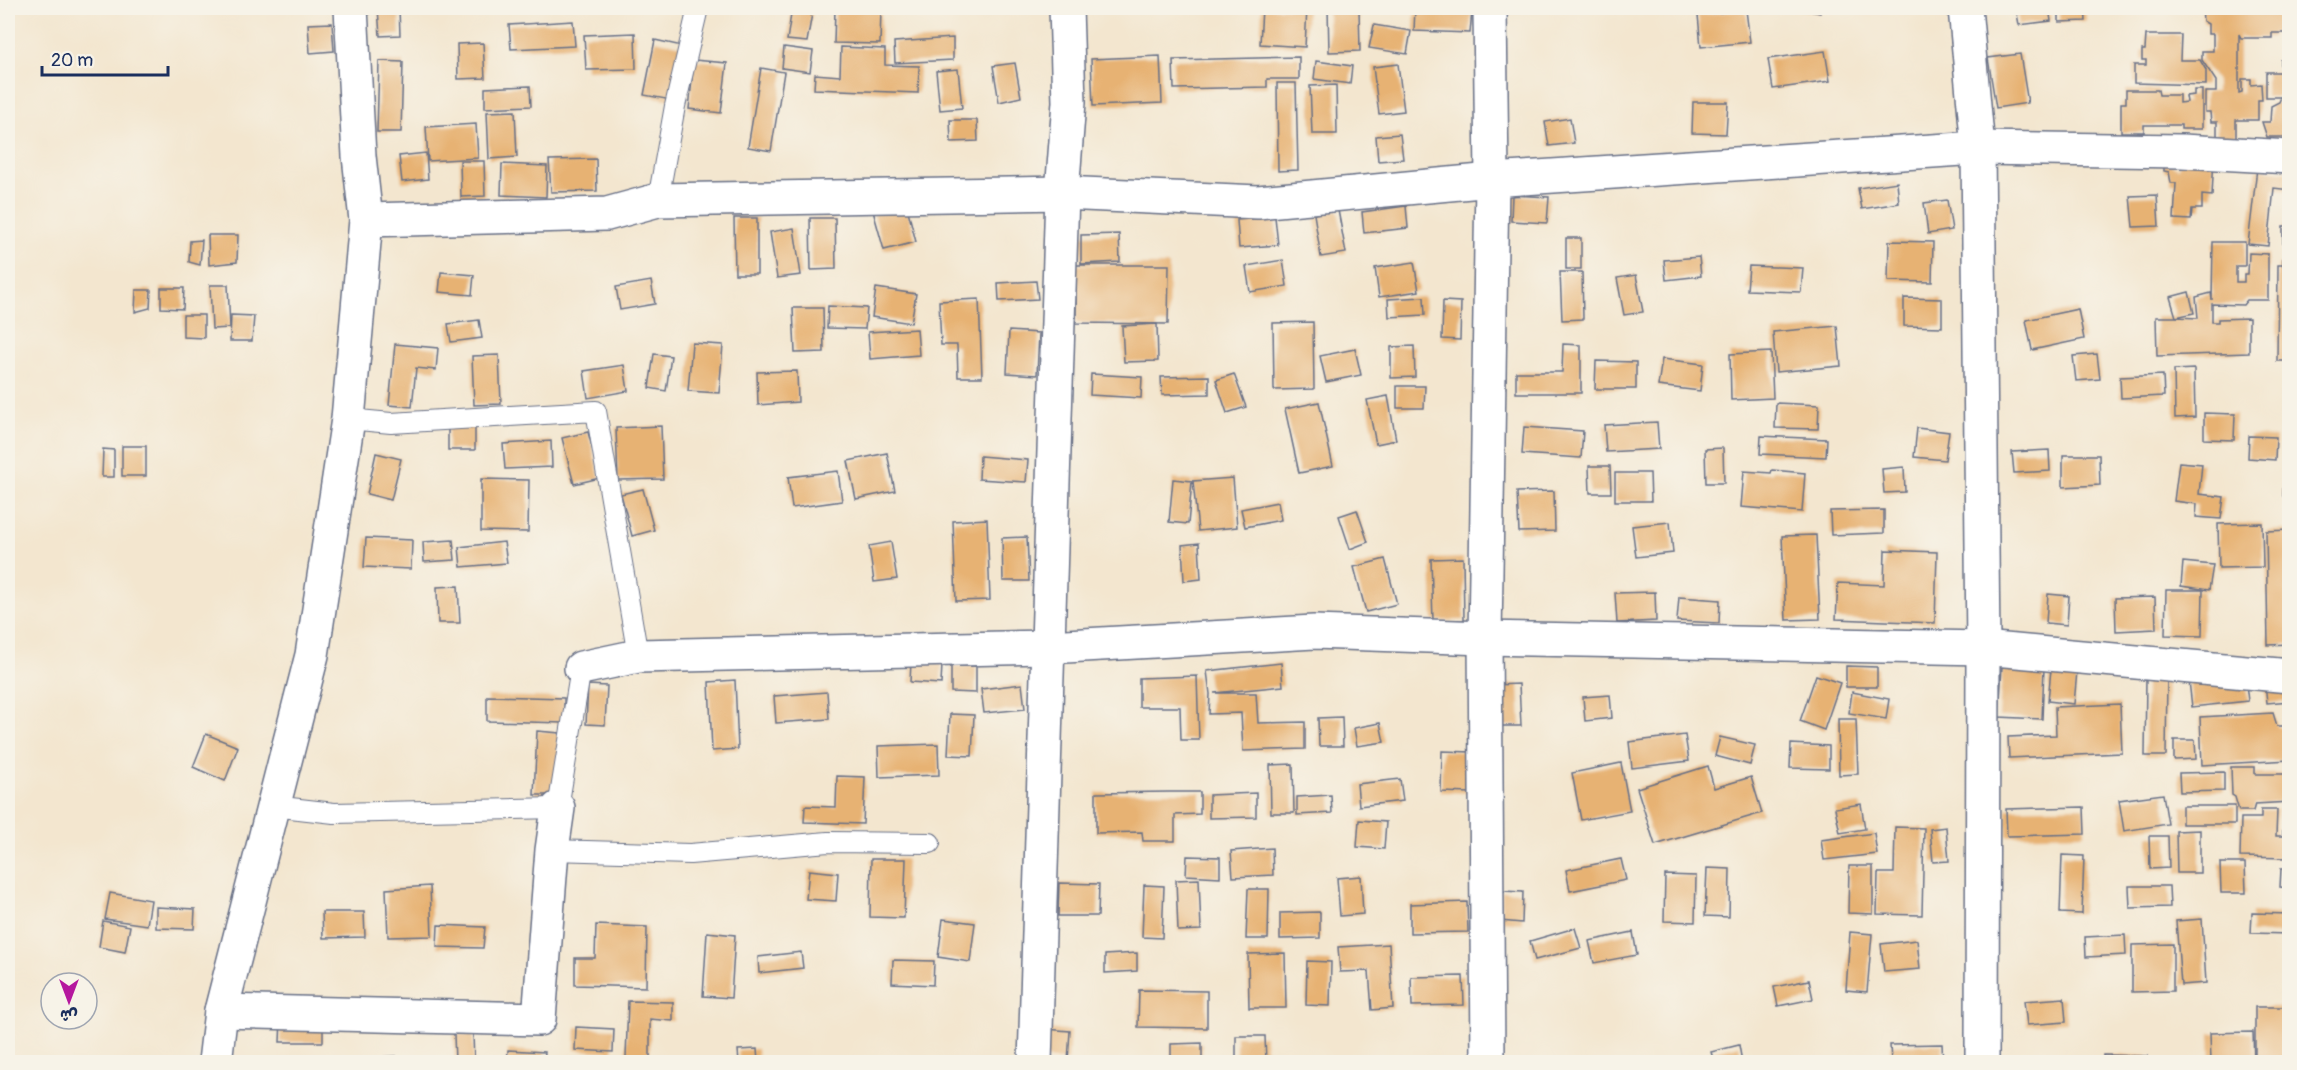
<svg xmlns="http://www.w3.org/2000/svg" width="2297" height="1070" font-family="Pangolin,'Playpen Sans Arabic',sans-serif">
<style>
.building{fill:#e7b273}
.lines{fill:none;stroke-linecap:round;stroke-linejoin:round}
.lane-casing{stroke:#676f86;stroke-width:22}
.street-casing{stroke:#676f86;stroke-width:36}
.lane{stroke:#fff;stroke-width:20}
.street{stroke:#fff;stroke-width:33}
</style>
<rect width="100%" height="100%" fill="#f7f3e8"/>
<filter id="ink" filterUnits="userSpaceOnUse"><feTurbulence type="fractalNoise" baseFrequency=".0167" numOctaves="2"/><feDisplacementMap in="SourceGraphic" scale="12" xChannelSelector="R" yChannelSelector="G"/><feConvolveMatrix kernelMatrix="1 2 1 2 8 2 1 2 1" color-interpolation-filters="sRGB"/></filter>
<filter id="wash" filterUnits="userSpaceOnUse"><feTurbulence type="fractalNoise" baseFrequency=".008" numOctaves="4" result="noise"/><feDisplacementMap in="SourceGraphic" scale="24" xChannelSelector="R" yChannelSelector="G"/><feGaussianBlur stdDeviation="1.35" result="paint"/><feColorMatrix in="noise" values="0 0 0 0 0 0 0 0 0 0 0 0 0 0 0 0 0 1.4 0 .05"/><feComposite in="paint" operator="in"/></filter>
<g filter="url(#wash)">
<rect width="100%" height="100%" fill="#f3e6cf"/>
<g id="blocks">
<g class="building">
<polygon points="378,8 399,8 400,35 380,36"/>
<polygon points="792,8 813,8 807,42 787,40"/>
<polygon points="835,8 881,8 880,44 834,43"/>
<polygon points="1262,8 1307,8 1305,47 1260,44"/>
<polygon points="1328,8 1359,8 1360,51 1329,52"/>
<polygon points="1415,8 1472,10 1470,33 1414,31"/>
<polygon points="1793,8 1821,8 1820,13"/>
<polygon points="2016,8 2049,8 2051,21 2019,25"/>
<polygon points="2059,8 2085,8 2086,21 2059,22"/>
<polygon points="2202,8 2290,8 2290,33 2272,33 2272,38 2241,38 2239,34 2239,93 2242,92 2242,79 2251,79 2251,85 2261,84 2262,100 2258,100 2258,120 2236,120 2236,137 2217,138 2217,122 2211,122 2210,112 2205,112 2205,92 2216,92 2216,81 2202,60 2202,51 2213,51 2213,34 2208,34 2208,24 2203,21"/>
<polygon points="1746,10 1750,42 1701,47 1698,15"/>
<polygon points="573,21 575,46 511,49 509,25"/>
<polygon points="332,23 334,51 310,53 308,24"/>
<polygon points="1374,25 1411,31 1407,54 1369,48"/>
<polygon points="635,33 636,69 586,70 584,35"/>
<polygon points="2146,35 2181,35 2180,60 2200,60 2206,70 2206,85 2134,83 2134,65 2146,65 2146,60 2142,60 2142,50 2145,50"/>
<polygon points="953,38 953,60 895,63 894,42"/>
<polygon points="655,40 682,46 671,100 644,95"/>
<polygon points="483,43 485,78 458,79 457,44"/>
<polygon points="784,47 813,51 810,72 782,68"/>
<polygon points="841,47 885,49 885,65 919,66 918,93 814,89 815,74 840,76"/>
<polygon points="1825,51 1830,81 1773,89 1768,59"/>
<polygon points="2020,54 2028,103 1996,108 1988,58"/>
<polygon points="1160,56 1162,103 1093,106 1091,59"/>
<polygon points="1299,57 1299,79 1267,79 1267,87 1174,89 1173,60"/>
<polygon points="694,60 727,63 721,113 689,109"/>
<polygon points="2281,60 2290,61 2290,137 2267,137 2262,122 2270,122 2271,106 2279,102 2281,97 2266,97 2266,72 2281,72"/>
<polygon points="379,61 403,62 401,132 377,132"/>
<polygon points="1316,61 1352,66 1350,84 1314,79"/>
<polygon points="1015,63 1021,97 999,102 993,66"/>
<polygon points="1398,64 1404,111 1379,114 1373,67"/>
<polygon points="761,68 784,72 771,151 748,147"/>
<polygon points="958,69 962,108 940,110 936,71"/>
<polygon points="1277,83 1296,83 1298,170 1278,171"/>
<polygon points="1336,85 1337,134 1312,134 1310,86"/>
<polygon points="530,86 531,106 485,108 485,88"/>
<polygon points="2126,90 2158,90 2159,95 2179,95 2179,103 2187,102 2186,96 2194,95 2194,90 2202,90 2202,129 2181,129 2181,125 2144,125 2144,132 2121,132 2121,103 2126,103"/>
<polygon points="1693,102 1728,102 1726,134 1692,133"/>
<polygon points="515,111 517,157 489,159 487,112"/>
<polygon points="1570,118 1574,143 1549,146 1545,122"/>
<polygon points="950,120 977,120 978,141 951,142"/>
<polygon points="476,124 478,158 428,161 426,127"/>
<polygon points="1400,134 1403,159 1378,161 1376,136"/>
<polygon points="426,153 428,179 402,182 399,156"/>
<polygon points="2180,154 2214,156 2212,196 2202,195 2202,209 2192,209 2191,220 2174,219 2176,183 2171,183 2169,172 2164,171 2164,164 2169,164 2179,168"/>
<polygon points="596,159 597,191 551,192 549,160"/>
<polygon points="460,161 484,161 485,196 461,197"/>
<polygon points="502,164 547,166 546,197 501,195"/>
<polygon points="2257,168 2290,172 2290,190 2274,188 2268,246 2248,244"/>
<polygon points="1897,182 1899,203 1862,209 1858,188"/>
<polygon points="1512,195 1549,197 1547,223 1511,221"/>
<polygon points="2157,195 2159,226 2133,227 2130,196"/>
<polygon points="1947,200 1952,230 1928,234 1924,203"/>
<polygon points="906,203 916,242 884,250 873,211"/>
<polygon points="1406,206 1408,228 1364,233 1362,212"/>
<polygon points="1338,210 1346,253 1321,257 1314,214"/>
<polygon points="1275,217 1278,245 1239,248 1237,220"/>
<polygon points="734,218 757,218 757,274 735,274"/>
<polygon points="810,218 835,218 836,269 811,270"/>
<polygon points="2283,226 2290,226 2290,361 2277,361 2278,265 2283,265"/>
<polygon points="794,228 801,275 777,278 770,232"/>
<polygon points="1119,234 1120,262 1081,264 1081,235"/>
<polygon points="208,235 238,235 237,262 209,265"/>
<rect x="1566" y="238" width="15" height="31"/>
<polygon points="202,240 200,265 189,262 190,241"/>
<polygon points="1889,241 1933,242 1932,282 1888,281"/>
<polygon points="2213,242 2245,242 2245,266 2236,266 2236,282 2244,282 2244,274 2248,274 2249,253 2268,254 2268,300 2247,300 2243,305 2212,304 2212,322 2218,322 2218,319 2249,318 2249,353 2157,356 2156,317 2176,317 2170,297 2189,292 2194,313 2176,317 2198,318 2196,297 2211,293 2212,300"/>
<polygon points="1699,257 1701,276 1666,280 1664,260"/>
<polygon points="1283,260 1287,286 1250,292 1246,266"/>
<polygon points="1414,262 1419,291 1379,297 1375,268"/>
<polygon points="1076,265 1169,265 1168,324 1076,323"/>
<polygon points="1749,266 1803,268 1801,292 1747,290"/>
<polygon points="441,272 474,275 472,295 439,292"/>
<polygon points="1560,272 1582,272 1583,319 1562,320"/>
<polygon points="1636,275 1643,312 1624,315 1617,278"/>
<polygon points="651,281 655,304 620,310 616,287"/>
<polygon points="1036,281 1038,299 999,301 998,283"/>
<polygon points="210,285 228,285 230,328 212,329"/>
<polygon points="161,288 184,288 183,309 161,308"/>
<polygon points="876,288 916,294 911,323 872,317"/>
<polygon points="136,290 151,290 150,308 135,312"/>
<polygon points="1424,297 1425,315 1389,317 1388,299"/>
<polygon points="1904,298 1942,299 1942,327 1904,326"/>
<polygon points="979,299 982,377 958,377 957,345 941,345 939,301"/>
<polygon points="1443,301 1461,302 1460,340 1442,339"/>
<polygon points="828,306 867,308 865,329 827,328"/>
<polygon points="793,308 823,308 824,352 795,353"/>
<polygon points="2078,309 2084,339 2032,350 2026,320"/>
<polygon points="183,315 204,315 204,338 183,337"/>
<polygon points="231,315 254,316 252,341 230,341"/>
<polygon points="479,320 482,338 451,342 448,324"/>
<polygon points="1313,322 1314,389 1274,390 1273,323"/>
<polygon points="1157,324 1158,361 1124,362 1122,326"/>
<polygon points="1837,326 1841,366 1776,372 1773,332"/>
<polygon points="917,329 919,355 870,359 868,332"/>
<polygon points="1009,331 1039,333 1037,375 1007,373"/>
<polygon points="692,343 723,345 719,393 688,391"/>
<polygon points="395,344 438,348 436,370 416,368 412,407 389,405"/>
<polygon points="1563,344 1581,345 1581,393 1516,393 1516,372 1562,372"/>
<polygon points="1414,346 1415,377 1391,378 1391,347"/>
<polygon points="1355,349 1361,375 1326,382 1320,356"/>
<polygon points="1771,352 1773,398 1731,400 1730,354"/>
<polygon points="654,354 671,356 666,391 649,388"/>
<polygon points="2097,354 2100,379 2076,381 2073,356"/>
<polygon points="499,355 501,404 474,405 472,356"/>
<polygon points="1662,359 1703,364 1700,391 1658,386"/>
<polygon points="1596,361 1636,362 1636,389 1595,389"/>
<polygon points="624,365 628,391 588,398 584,371"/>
<polygon points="2194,369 2195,417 2175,418 2174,370"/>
<polygon points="797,371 798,402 758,405 757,372"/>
<polygon points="1091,374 1142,377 1141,398 1090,395"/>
<polygon points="1234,374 1246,407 1227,413 1216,380"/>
<polygon points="2163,375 2164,396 2121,398 2120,377"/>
<polygon points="1209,376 1209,394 1162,395 1161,377"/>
<polygon points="1397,386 1425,386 1424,408 1397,408"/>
<polygon points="1388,396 1396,440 1376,444 1367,400"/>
<polygon points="1319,402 1333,466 1299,473 1285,409"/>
<polygon points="1776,403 1819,405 1818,429 1775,428"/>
<polygon points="2204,413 2235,414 2234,440 2204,439"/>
<polygon points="1657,422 1659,449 1606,452 1604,425"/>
<rect x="448" y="424" width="27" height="26"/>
<polygon points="661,426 663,479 618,480 616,428"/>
<polygon points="1524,427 1583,431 1581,458 1522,454"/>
<polygon points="1917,428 1949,432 1945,460 1914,457"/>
<polygon points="588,432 600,478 574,484 562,438"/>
<polygon points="1761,436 1827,439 1826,457 1760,454"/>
<polygon points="2249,436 2276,437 2275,460 2248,458"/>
<polygon points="551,441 552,467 505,469 503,444"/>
<rect x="122" y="446" width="24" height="30"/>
<polygon points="1723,448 1724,483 1706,483 1705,449"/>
<polygon points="103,449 114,450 114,477 102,477"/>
<polygon points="2049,450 2050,471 2014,473 2012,452"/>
<polygon points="376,453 401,459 391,500 367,494"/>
<polygon points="887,453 895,491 856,499 848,461"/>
<polygon points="2063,455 2099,455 2100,485 2063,487"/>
<polygon points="980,456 1028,460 1026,482 979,479"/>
<polygon points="2179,462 2202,464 2199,494 2224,497 2221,519 2196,517 2197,504 2174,501"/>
<polygon points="1589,466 1610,466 1611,493 1590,493"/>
<polygon points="1904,467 1905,492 1884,493 1882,469"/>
<polygon points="2284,467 2290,467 2290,496 2283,496"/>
<polygon points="1772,470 1805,473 1802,512 1741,507 1744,471 1771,473"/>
<polygon points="838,471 842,501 792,508 788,477"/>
<polygon points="1615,473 1650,473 1651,501 1615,501"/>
<polygon points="1233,478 1237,527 1198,531 1193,481"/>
<polygon points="481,479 529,480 528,532 481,531"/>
<polygon points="1173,479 1192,481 1188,524 1169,522"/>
<polygon points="643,489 654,530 632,536 621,494"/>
<polygon points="1554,491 1555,531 1519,532 1517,492"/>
<polygon points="1278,502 1281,520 1245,527 1241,509"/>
<polygon points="1357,510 1368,542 1350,549 1339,516"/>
<polygon points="1884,510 1884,533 1831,535 1830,511"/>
<polygon points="987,519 990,600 956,601 953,521"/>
<polygon points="1670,522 1673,553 1636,557 1632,526"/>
<polygon points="2262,523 2263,567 2219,568 2218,524"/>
<polygon points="2290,530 2290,644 2268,645 2266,531"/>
<polygon points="1816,535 1820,619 1786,620 1782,536"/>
<polygon points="1027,537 1029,581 1003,581 1002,538"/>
<polygon points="366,538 412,540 411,569 364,567"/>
<polygon points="453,540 455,560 424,562 423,542"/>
<polygon points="504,542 507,563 461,567 459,547"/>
<polygon points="891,542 897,579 874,582 869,546"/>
<polygon points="1199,543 1201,579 1184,581 1182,545"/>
<polygon points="1885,550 1937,552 1935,623 1836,619 1838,583 1884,585"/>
<polygon points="1463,558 1464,620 1433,621 1431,559"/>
<polygon points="1385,559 1397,604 1366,612 1354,567"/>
<polygon points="2183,562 2213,565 2209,590 2181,586"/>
<polygon points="458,586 460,623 438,623 437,587"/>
<polygon points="2166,590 2203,590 2202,636 2165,635"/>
<polygon points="1655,592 1656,621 1617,623 1615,593"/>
<polygon points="2048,594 2069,596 2067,625 2046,623"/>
<polygon points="1679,597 1720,600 1719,623 1677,621"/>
<polygon points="2155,597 2156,629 2116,631 2115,598"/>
<polygon points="911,662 942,664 941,684 910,682"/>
<polygon points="1281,663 1283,686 1214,693 1256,693 1258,723 1305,722 1305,749 1243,751 1241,713 1209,714 1210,694 1207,671"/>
<polygon points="951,666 976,666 976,693 951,692"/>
<polygon points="1846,666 1877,667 1877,687 1846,687"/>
<polygon points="2002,667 2044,668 2042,719 1999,717"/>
<polygon points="2051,669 2077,671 2074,704 2048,701"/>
<polygon points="1816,675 1840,683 1824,730 1800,721"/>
<polygon points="1197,676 1199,740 1181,740 1180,707 1139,707 1139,678"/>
<polygon points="2245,676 2248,701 2192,707 2189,681"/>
<polygon points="2146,678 2167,678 2166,756 2145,756"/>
<polygon points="735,680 738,749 712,751 709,682"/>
<polygon points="2290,680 2290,701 2267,703 2265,682"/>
<polygon points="1022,684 1025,709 984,713 981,689"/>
<polygon points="1519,684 1521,726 1497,726 1495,685"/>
<polygon points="588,685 607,686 605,725 586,724"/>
<polygon points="827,692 829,719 776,723 774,696"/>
<polygon points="1852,692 1889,699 1886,719 1849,713"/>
<polygon points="1610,695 1612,718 1585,721 1583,697"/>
<polygon points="487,696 564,698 564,723 487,721"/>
<polygon points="2120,704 2122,753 2009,758 2008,737 2056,735 2055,707"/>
<polygon points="2273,713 2277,726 2290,726 2290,760 2202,765 2200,717"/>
<polygon points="950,714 974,715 972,756 948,755"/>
<polygon points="1342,717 1343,746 1319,746 1318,718"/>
<polygon points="1838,719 1856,719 1858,774 1839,775"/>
<polygon points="1380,723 1384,742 1357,746 1354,728"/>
<polygon points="537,731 560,733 556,795 534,795"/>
<polygon points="206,734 238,747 225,781 193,767"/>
<polygon points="1685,735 1689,761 1632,768 1629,742"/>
<polygon points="1720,737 1755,745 1750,765 1715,756"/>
<polygon points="2174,740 2195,740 2196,759 2174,760"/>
<polygon points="938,744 939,775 879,777 878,746"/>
<polygon points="1791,744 1829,746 1829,769 1790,768"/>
<polygon points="1442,751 1472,752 1471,793 1441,792"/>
<polygon points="1621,763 1630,811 1581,820 1572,773"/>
<polygon points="1293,764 1294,813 1271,813 1270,765"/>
<polygon points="1708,766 1714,788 1751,777 1762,813 1655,845 1637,788"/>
<polygon points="2231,767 2255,767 2255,774 2290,774 2290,802 2255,804 2253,811 2239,811 2235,797 2232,795"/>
<polygon points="2224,772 2224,791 2180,792 2179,773"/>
<polygon points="837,776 865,777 863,824 804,822 805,806 836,807"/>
<polygon points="1400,779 1403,801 1359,806 1357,784"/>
<polygon points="1169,792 1200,792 1200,814 1175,815 1175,841 1143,841 1142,832 1096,833 1096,793"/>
<polygon points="1256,793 1256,817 1209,818 1209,795"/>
<polygon points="2163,794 2168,824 2124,831 2119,800"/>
<polygon points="1331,795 1332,813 1297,815 1297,797"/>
<polygon points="1861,804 1865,829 1840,833 1835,808"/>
<rect x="2182" y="806" width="53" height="18"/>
<polygon points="2084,807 2085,834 2007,836 2006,809"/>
<polygon points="2261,810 2277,810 2276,836 2283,836 2283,816 2290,816 2290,858 2240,857 2241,818 2261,818"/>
<polygon points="1359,820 1386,822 1384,849 1357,847"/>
<polygon points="1895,827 1924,828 1922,915 1877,914 1878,873 1894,873"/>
<polygon points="1946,827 1949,861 1933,862 1930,829"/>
<polygon points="2200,830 2200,873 2177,873 2176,831"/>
<polygon points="1874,833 1877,854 1824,860 1821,840"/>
<polygon points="2149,836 2168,836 2169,868 2150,869"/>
<polygon points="1272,848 1273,875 1233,877 1231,851"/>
<polygon points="2062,855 2084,856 2082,914 2060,913"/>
<polygon points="1187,856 1220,857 1220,877 1186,875"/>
<polygon points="871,859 906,859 904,918 870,917"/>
<polygon points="1621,859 1626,880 1570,891 1566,870"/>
<polygon points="2220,863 2245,863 2246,893 2221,893"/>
<polygon points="1849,866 1873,866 1873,914 1848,913"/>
<polygon points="1707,868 1730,869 1729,917 1705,916"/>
<polygon points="2281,869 2290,869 2290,888 2280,887"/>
<polygon points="809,870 838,873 836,901 806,899"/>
<polygon points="1665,875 1696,876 1695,922 1664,921"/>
<polygon points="1361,876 1363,914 1340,916 1337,878"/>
<polygon points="1199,879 1201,930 1178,931 1176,880"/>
<polygon points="1059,883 1099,884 1098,916 1058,916"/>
<polygon points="1144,885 1164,886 1162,938 1142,937"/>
<polygon points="430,886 432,936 388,937 386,889"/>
<polygon points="2129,886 2169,886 2170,907 2130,908"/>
<polygon points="1248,889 1269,889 1268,939 1246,939"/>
<polygon points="1502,891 1523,892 1522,923 1500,921"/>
<polygon points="110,893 151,900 147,925 105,919"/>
<polygon points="1467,902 1468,932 1410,933 1410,904"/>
<polygon points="156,907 195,909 194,929 156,928"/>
<polygon points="322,912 364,912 365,937 323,938"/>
<polygon points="1320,912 1320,938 1280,939 1280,913"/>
<polygon points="2252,913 2290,914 2290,934 2251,933"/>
<polygon points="943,919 975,923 970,962 938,957"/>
<polygon points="2202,919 2206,983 2181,985 2176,921"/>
<polygon points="103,921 130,926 125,952 99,947"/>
<polygon points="438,925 485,927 483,948 437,947"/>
<polygon points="596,925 647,927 646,987 575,985 575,958 595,958"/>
<polygon points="1575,928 1581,948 1535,960 1530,941"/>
<polygon points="707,932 735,935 731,998 703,996"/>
<polygon points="1633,932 1637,955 1594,963 1589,941"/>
<polygon points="1850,932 1872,934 1867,992 1846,990"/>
<polygon points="2125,935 2126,955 2086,957 2085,937"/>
<polygon points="1917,940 1920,969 1884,972 1881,944"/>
<polygon points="1389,944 1393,1008 1372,1010 1369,971 1340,972 1338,947"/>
<polygon points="2173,944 2173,991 2132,992 2132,945"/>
<polygon points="801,952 803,968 759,973 758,957"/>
<polygon points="1137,953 1137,971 1105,973 1105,955"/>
<polygon points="1285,953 1286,1008 1249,1008 1248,954"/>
<polygon points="893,960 934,961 933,985 892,983"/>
<polygon points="1307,961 1331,962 1330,1006 1306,1005"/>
<polygon points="1463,976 1464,1005 1412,1006 1411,977"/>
<polygon points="1809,980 1813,999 1778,1006 1774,987"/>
<polygon points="1139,990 1207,991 1207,1028 1138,1027"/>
<polygon points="2064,998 2066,1022 2027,1025 2024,1001"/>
<polygon points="628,1001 673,1002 673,1021 650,1019 650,1059 626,1058"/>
<rect x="2255" y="1007" width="35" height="55"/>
<polygon points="281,1018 323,1019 323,1042 280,1042"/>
<polygon points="576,1027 614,1029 613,1052 575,1050"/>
<polygon points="1045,1029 1070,1031 1068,1061 1043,1058"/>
<polygon points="2253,1032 2254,1062 2211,1062 2210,1033"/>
<polygon points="454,1034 473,1034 474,1062 455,1062"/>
<polygon points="1236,1036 1265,1036 1266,1062 1236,1062"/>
<polygon points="1202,1043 1202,1062 1171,1062 1171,1044"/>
<polygon points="1942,1044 1943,1062 1891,1062 1890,1045"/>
<polygon points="1739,1045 1742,1062 1714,1062 1711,1052"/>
<polygon points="757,1049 758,1062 739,1062 738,1050"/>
<polygon points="508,1050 545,1052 544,1062 507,1062"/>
<polygon points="2103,1055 2147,1056 2146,1062 2103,1062"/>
<polygon points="396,1056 396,1062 379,1062 379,1057"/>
</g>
</g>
</g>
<g filter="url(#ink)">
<use href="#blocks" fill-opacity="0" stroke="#676f86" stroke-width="1.5"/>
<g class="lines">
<defs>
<g id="lane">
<polyline points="658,200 675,106 698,8"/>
<polyline points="348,419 391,423 596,411 638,656"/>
<polyline points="273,806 334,813 558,808 581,668"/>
<polyline points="552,850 690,854 828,842 930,843"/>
</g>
<g id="street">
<polyline points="1965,8 1978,148 1983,648 1982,1062"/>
<polyline points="366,220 607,214 658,200 1062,193 1258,202 1492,180 1978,148 2182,151 2290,157"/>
<polyline points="581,668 638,656 1048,647 1314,632 1485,638 1983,648 2290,676"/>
<polyline points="221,1011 539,1019 552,850 558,808"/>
<polyline points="215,1062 221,1011 312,655 348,419 366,220 359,156 351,8"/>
<polyline points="1035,1062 1062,193 1069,102 1066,8"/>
<polyline points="1488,1062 1485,638 1492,180 1490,8"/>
</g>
</defs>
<use href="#lane" class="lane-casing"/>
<use href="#street" class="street-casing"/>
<use href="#lane" class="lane"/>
<use href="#street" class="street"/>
</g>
</g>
<rect width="2297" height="1070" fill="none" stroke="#f7f3e8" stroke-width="30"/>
<g transform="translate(69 1001) rotate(180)"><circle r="28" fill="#f7f3e8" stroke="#9fa5b1" stroke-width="1.5"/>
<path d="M0-4.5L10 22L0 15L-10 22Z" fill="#b5179e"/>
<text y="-9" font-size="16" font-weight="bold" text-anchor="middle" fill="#1b2f5e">ش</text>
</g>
<path d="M42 66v9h126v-9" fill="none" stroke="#1b2f5e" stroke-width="3"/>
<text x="51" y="66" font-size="18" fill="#1b2f5e" stroke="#f7f3e8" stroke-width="4.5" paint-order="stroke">20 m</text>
</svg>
